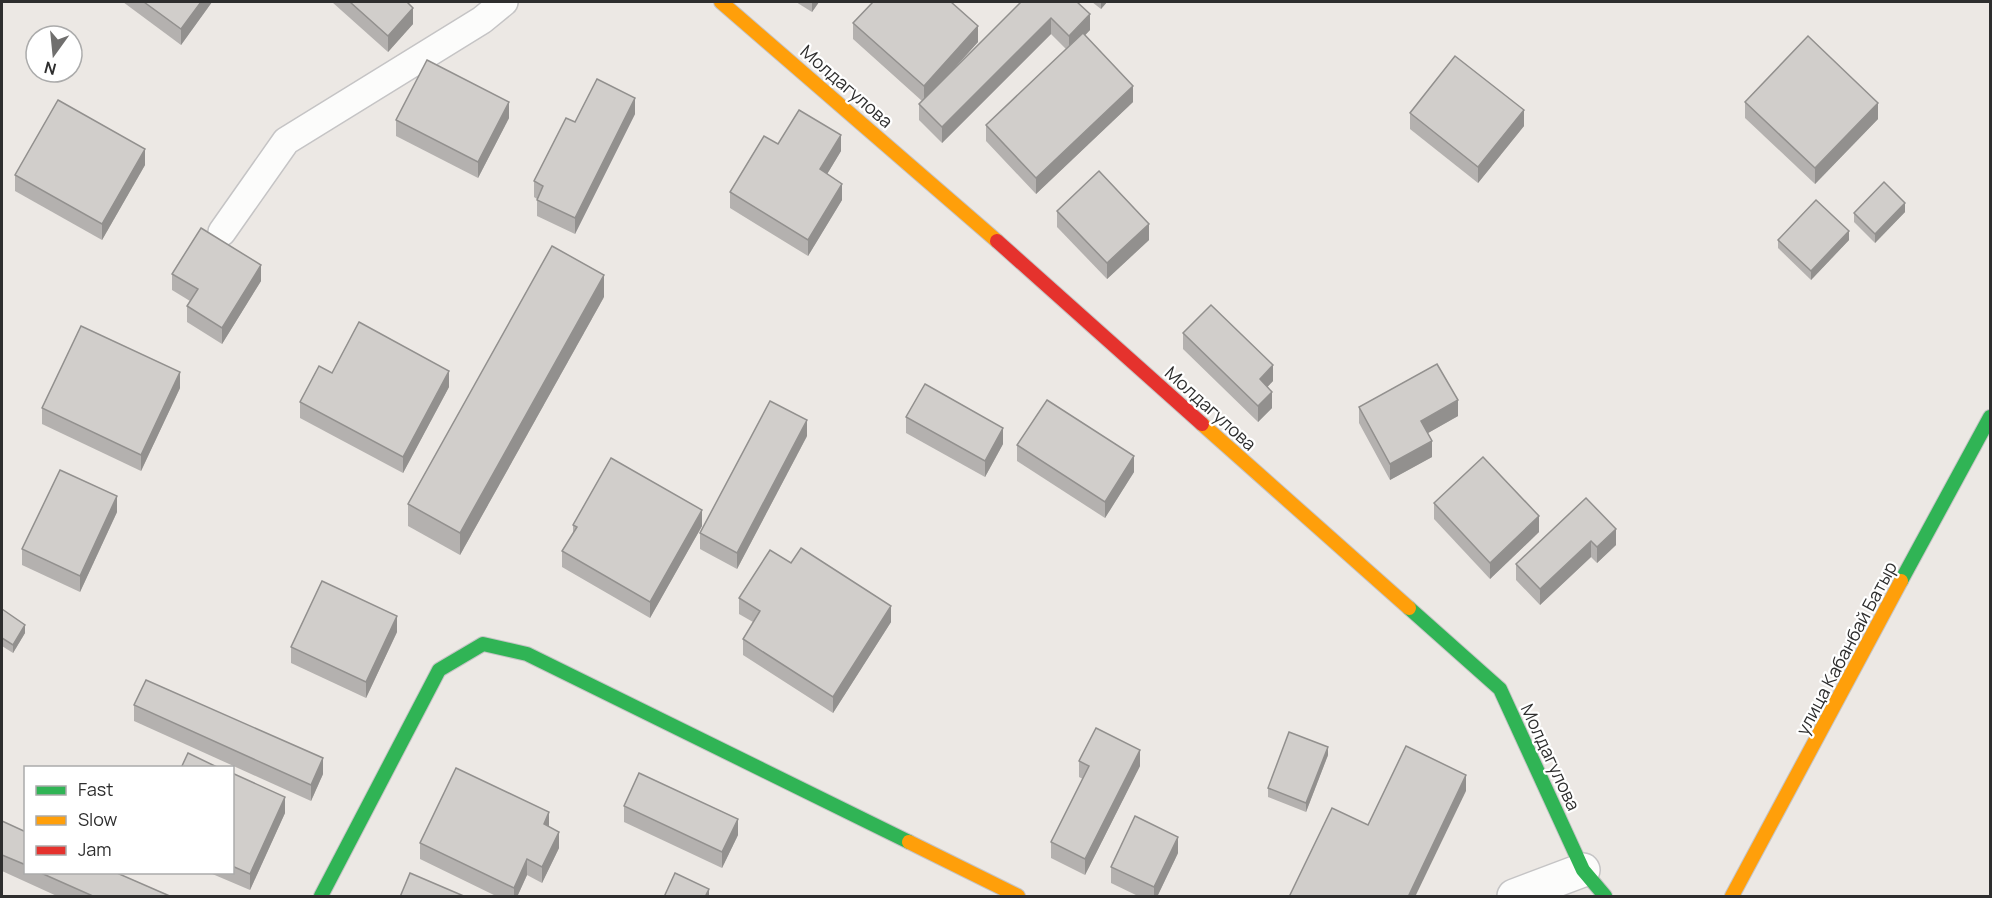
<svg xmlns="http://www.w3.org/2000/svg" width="1992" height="898" font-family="Manrope,sans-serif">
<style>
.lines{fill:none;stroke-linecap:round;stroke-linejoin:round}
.lane-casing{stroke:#c5c4c5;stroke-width:30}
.street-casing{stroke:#c5c4c5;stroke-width:36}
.fast-casing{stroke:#c5c4c5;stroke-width:16}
.slow-casing{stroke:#c5c4c5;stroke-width:16}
.jam-casing{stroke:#c5c4c5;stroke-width:16}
.lane{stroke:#fcfcfb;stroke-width:27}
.street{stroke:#fcfcfb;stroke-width:33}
.fast{stroke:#30b455;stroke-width:14}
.slow{stroke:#ff9f0a;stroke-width:14}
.jam{stroke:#e5322d;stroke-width:14}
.wall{fill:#b4b1af}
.shaded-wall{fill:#92908e}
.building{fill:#d1cecb;stroke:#92908e;stroke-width:1.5}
.labels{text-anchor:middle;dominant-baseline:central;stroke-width:4.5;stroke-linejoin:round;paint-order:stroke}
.street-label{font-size:18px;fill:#2e2e2e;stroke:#fff}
</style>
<rect width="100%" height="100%" fill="#ece8e4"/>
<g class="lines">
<defs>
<polyline id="lane" points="222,232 286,141 482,20 504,2"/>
<polyline id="street" points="1514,896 1583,870"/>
<g id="fast">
<polyline points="1901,581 1990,417"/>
<polyline points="1409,608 1500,689 1583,870 1605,896"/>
<polyline points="321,896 439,670 483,644 527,654 909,842"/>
</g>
<g id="slow">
<polyline points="721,2 997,241"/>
<polyline points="1202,424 1409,608"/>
<polyline points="909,842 1018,896"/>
<polyline points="1732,896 1901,581"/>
</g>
<polyline id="jam" points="997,241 1202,424"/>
</defs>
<use href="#lane" class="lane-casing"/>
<use href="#street" class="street-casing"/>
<use href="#fast" class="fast-casing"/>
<use href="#slow" class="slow-casing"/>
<use href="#jam" class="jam-casing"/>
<use href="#lane" class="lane"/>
<use href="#street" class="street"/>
<use href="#fast" class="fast"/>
<use href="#slow" class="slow"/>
<use href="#jam" class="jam"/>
</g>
<g class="wall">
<polygon points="123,2 212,2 181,45"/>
<polygon points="332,2 407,2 413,24 388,52"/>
<polygon points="796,2 819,2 812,12"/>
<polygon points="1021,2 1090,30 1085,35 1133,102 1036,194 986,141 986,125 1066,49 1051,34 942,143 919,120 919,104 922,101 853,39 853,23 978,42 948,75"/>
<polygon points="1092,2 1107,2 1101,9"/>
<polygon points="1745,102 1878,119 1815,184 1745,118"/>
<polygon points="1410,113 1524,126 1478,183 1410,129"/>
<polygon points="635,114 575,234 537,216 537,199 534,197 534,181 575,122"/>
<polygon points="509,118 478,178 396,136 396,120"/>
<polygon points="778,144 841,151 827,174 842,200 808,256 730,208 730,192"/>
<polygon points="145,165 102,240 15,191 15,175"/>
<polygon points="1057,211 1149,240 1107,279 1057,227"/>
<polygon points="1905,212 1875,243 1854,222 1854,213"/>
<polygon points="1778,240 1849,240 1811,280 1778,248"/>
<polygon points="172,274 261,281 222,344 187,322 187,306 190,301 172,290"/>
<polygon points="604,297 460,555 408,526 408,504"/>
<polygon points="1183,333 1273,381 1267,387 1272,408 1258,422 1183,349"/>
<polygon points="332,373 449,387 403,473 300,418 300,402"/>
<polygon points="180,388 141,471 42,424 42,408"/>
<polygon points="1359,407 1458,416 1428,433 1432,457 1390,480 1359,423"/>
<polygon points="906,417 1003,444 985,477 906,433"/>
<polygon points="807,436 737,569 700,549 700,533"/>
<polygon points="1017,445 1134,472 1105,518 1017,461"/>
<polygon points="1586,498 1616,545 1597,563 1591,557 1540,605 1516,580 1516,564"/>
<polygon points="1434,503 1539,532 1490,579 1434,519"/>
<polygon points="117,512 80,592 22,565 22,549"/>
<polygon points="573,525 702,526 650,618 562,567 562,551 573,534"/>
<polygon points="791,563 891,622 833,713 743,655 743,639 753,622 739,614 739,598"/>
<polygon points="2,609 25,633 13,653 2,646"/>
<polygon points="397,632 366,698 291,663 291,647"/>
<polygon points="134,705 323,774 311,801 134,721"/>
<polygon points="1328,755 1306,812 1268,797 1268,788"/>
<polygon points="1079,761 1140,766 1085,875 1051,858 1051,842 1083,779 1079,777"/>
<polygon points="232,773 285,813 250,890 210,873 232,873"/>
<polygon points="624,806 738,835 722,868 624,822"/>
<polygon points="2,821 26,832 26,873 117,873 172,897 59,897 2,871"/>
<polygon points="549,827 559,848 542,883 527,875 517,897 498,897 420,859 420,843"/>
<polygon points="1178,853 1157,897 1140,897 1111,883 1111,867"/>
</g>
<g class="shaded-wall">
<polygon points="201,2 212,2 181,45 181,29"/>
<polygon points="812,2 819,2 812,12"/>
<polygon points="1101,2 1107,2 1101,9"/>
<polygon points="413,8 413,24 388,52 388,36"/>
<polygon points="1090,14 1090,30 1069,52 1069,36"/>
<polygon points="1051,18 1051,34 942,143 942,127"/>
<polygon points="978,26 978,42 924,102 924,86"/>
<polygon points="1133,86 1133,102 1036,194 1036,178"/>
<polygon points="635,98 635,114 575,234 575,218"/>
<polygon points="509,102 509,118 478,178 478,162"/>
<polygon points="1878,103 1878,119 1815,184 1815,168"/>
<polygon points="1524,110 1524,126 1478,183 1478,167"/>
<polygon points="841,135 841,151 820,186 820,169"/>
<polygon points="145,149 145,165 102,240 102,224"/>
<polygon points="842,184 842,200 808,256 808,240"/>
<polygon points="1905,203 1905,212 1875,243 1875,234"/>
<polygon points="1149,224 1149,240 1107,279 1107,263"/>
<polygon points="1849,231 1849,240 1811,280 1811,271"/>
<polygon points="261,265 261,281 222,344 222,328"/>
<polygon points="604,275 604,297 460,555 460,533"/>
<polygon points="1273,365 1273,381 1260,395 1260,379"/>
<polygon points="449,371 449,387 403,473 403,457"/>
<polygon points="180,372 180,388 141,471 141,455"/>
<polygon points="1272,392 1272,408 1258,422 1258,406"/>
<polygon points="1458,400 1458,416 1421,437 1421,421"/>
<polygon points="807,420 807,436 737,569 737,553"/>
<polygon points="1003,428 1003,444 985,477 985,461"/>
<polygon points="1432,441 1432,457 1390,480 1390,464"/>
<polygon points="1134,456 1134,472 1105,518 1105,502"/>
<polygon points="117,496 117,512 80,592 80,576"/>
<polygon points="702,510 702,526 650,618 650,602"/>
<polygon points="1539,516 1539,532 1490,579 1490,563"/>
<polygon points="1616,529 1616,545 1597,563 1597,547"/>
<polygon points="1591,541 1591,557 1540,605 1540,589"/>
<polygon points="891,606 891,622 833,713 833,697"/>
<polygon points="397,616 397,632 366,698 366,682"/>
<polygon points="25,625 25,633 13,653 13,645"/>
<polygon points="1328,747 1328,755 1306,812 1306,803"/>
<polygon points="1140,750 1140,766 1085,875 1085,859"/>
<polygon points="323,758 323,774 311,801 311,785"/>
<polygon points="1466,775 1466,791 1415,897 1408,897"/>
<polygon points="285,797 285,813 250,890 250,874"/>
<polygon points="549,812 549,828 544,824"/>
<polygon points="738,819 738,835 722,868 722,852"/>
<polygon points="559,832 559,848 542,883 542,867"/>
<polygon points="1178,837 1178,853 1157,897 1154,897 1154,887"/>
<polygon points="527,859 527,875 517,897 514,897 514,888"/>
<polygon points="709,889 709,897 705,897"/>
</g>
<g class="building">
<polygon points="144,2 201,2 181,29"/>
<polygon points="350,2 407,2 413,8 388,36"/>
<polygon points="873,2 951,2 978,26 924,86 853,23"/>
<polygon points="1021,2 1077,2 1090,14 1069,36 1051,18 942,127 919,104"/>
<polygon points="1083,33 1133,86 1036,178 986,125"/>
<polygon points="1808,36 1878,103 1815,168 1745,102"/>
<polygon points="1455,56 1524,110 1478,167 1410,113"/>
<polygon points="427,60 509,102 478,162 396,120"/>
<polygon points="597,79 635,98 575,218 537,200 543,186 534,181 566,118 575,122"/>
<polygon points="58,100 145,149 102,224 15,175"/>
<polygon points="799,110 841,135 820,169 842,184 808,240 730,192 764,136 778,144"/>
<polygon points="1099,171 1149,224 1107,263 1057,211"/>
<polygon points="1884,182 1905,203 1875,234 1854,213"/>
<polygon points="1816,200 1849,231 1811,271 1778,240"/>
<polygon points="201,228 261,265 222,328 187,306 198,289 172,274"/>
<polygon points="552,246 604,275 460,533 408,504"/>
<polygon points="1211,305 1273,365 1260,379 1272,392 1258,406 1183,333"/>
<polygon points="359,322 449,371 403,457 300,402 319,366 332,373"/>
<polygon points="81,326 180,372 141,455 42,408"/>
<polygon points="1437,364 1458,400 1421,421 1432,441 1390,464 1359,407"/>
<polygon points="925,384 1003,428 985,461 906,417"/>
<polygon points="1047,400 1134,456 1105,502 1017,445"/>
<polygon points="770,401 807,420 737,553 700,533"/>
<polygon points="1483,457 1539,516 1490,563 1434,503"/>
<polygon points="611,458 702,510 650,602 562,551 577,527 573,525"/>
<polygon points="60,470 117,496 80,576 22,549"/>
<polygon points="1586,498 1616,529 1597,547 1591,541 1540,589 1516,564"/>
<polygon points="801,548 891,606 833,697 743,639 760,611 739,598 770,550 791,563"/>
<polygon points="322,581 397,616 366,682 291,647"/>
<polygon points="2,609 25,625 13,645 2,638"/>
<polygon points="146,680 323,758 311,785 134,705"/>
<polygon points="1096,728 1140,750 1085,859 1051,842 1089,766 1079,761"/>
<polygon points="1289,732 1328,747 1306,803 1268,788"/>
<polygon points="1406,746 1466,775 1408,897 1289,897 1332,808 1368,825"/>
<polygon points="188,753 219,768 181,768"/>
<polygon points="456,768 549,812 544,824 559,832 542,867 527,859 514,888 420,843"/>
<polygon points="232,773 285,797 250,874 232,866"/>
<polygon points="639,773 738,819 722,852 624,806"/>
<polygon points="1135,816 1178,837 1154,887 1111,867"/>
<polygon points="2,821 26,832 26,865 2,855"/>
<polygon points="41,873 117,873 172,897 95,897"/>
<polygon points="410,873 466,897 400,897"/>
<polygon points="675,873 709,889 705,897 664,897"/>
</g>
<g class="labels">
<g class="street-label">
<text transform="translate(847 86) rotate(41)">Молдагулова</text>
<text transform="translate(1211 408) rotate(42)">Молдагулова</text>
<text transform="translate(1846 648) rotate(-62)">улица Кабанбай Батыр</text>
<text transform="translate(1551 757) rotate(65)">Молдагулова</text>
</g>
</g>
<rect width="1992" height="898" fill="none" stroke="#2e2e2e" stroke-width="6"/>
<rect x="24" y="766" width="210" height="108" fill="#ffffff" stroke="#ababab" stroke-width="1.5"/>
<rect x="36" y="786" width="30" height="9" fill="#30b455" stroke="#ababab" stroke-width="1.5"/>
<text x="78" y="796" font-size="18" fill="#2e2e2e">Fast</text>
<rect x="36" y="816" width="30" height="9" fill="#ff9f0a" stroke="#ababab" stroke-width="1.5"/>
<text x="78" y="826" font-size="18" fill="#2e2e2e">Slow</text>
<rect x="36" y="846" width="30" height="9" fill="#e5322d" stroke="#ababab" stroke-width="1.5"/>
<text x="78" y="856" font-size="18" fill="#2e2e2e">Jam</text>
<g transform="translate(54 54) rotate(195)"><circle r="28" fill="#ffffff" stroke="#ababab" stroke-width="1.5"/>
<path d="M0-4.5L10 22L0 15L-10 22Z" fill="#706f6e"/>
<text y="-9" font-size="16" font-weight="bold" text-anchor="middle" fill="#2e2e2e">N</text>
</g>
</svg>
